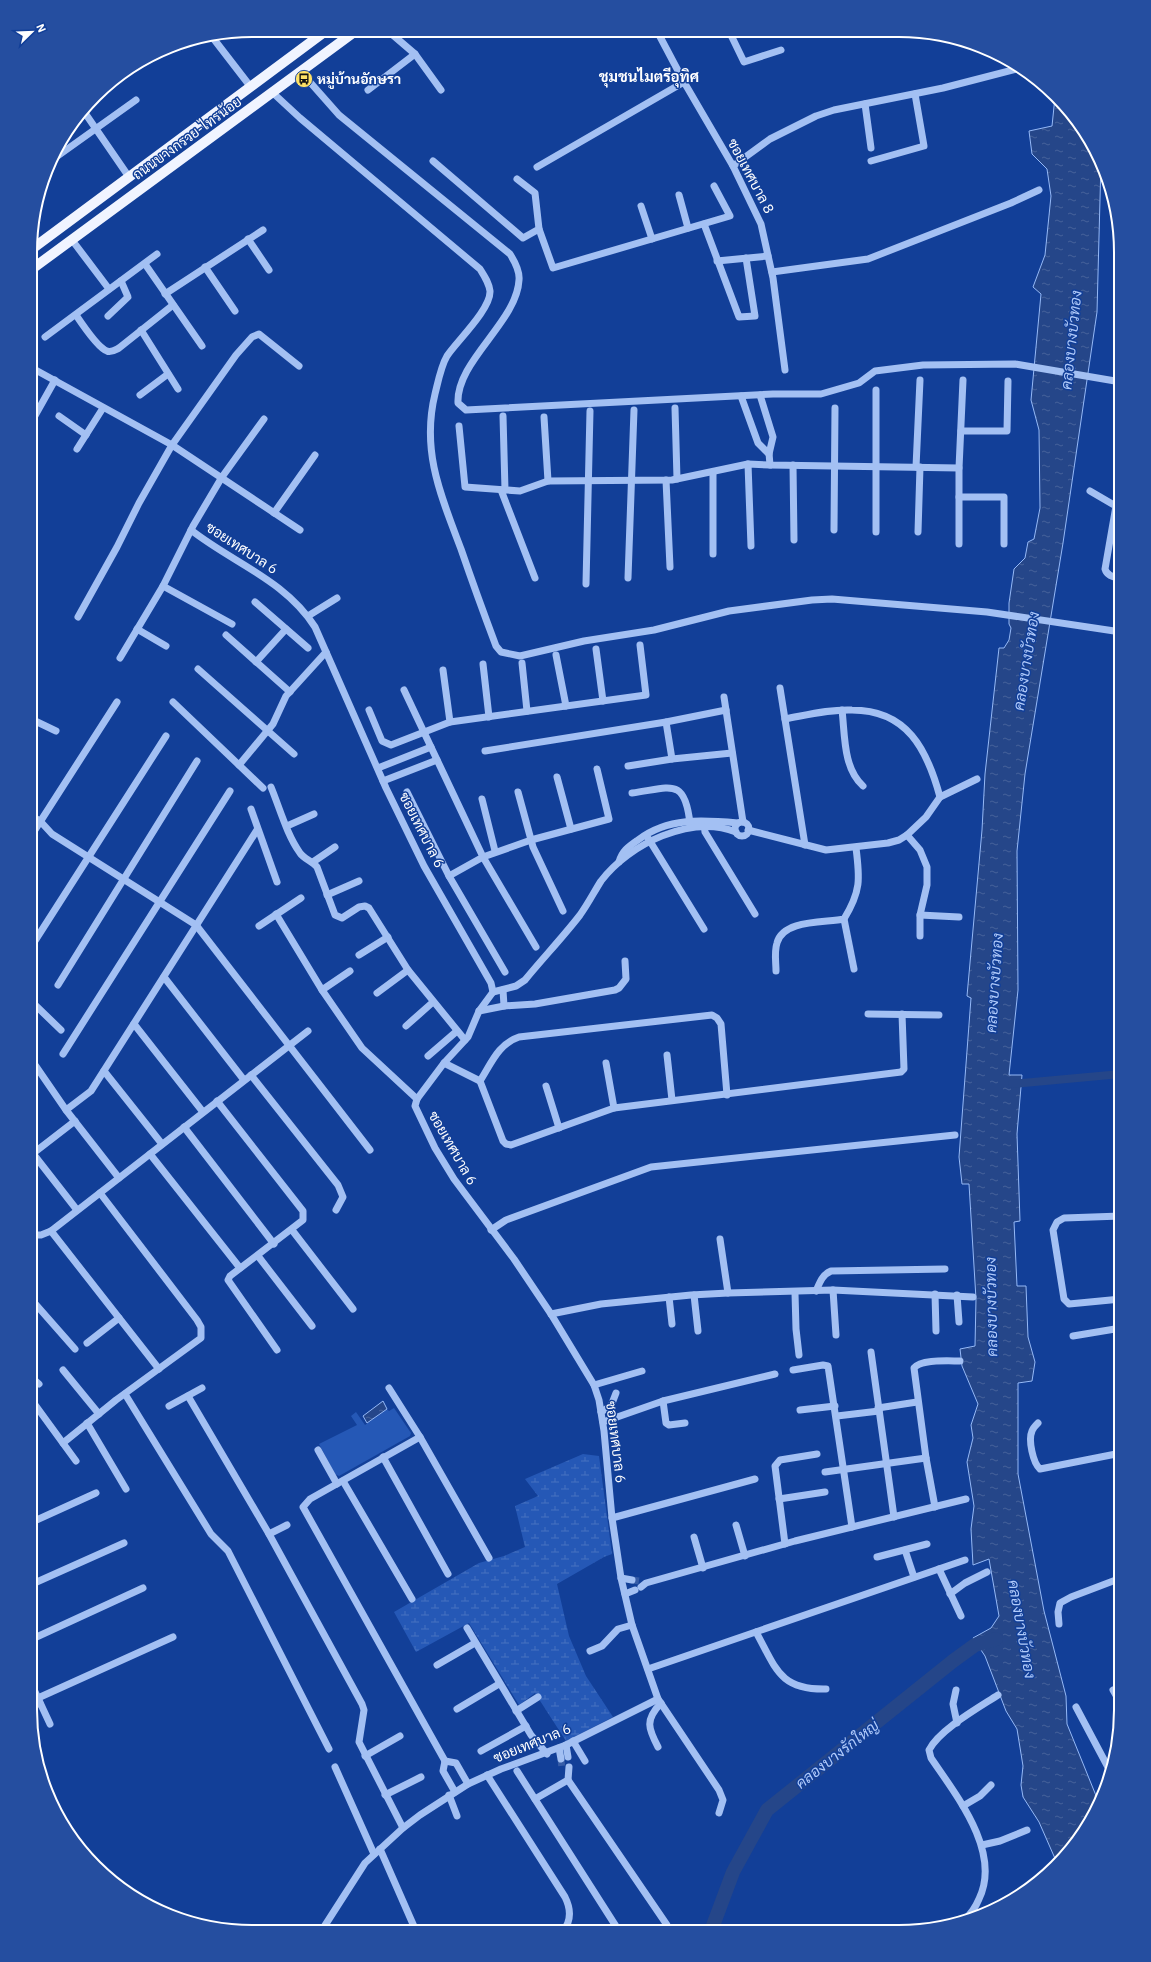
<svg xmlns="http://www.w3.org/2000/svg" width="1151" height="1962" font-family="'IBM Plex Sans',Sarabun,sans-serif">
<style>
.green{fill:#2558b6}
.wetland{fill:url(#wetland-marsh)}
.water{fill:url(#water-ripples);stroke:#95b9f7}
.lines{fill:none;stroke-linecap:round;stroke-linejoin:round}
.canal{stroke:#254689;stroke-width:8}
.river{stroke:#254689;stroke-width:14}
.minor-tunnel{stroke:#365ca7;stroke-width:7;stroke-dasharray:7 3.5;stroke-linecap:butt}
.minor{stroke:#a3c0f3;stroke-width:7}
.major{stroke:#f0f4ff;stroke-width:10}
.labels{text-anchor:middle;dominant-baseline:central;stroke-width:3;stroke-linejoin:round;paint-order:stroke}
.poi-label{font-size:14px;font-weight:bold;fill:#fff;stroke:#123f98;text-anchor:start}
.street-label{font-size:14px;fill:#fff;stroke:#123f98}
.neighbourhood-label{font-size:15px;font-weight:bold;fill:#fff;stroke:#123f98}
.water-label{font-size:15px;font-style:italic;fill:#b0cafa;stroke:#123f98}
.rim{fill:none;stroke:#fff;stroke-width:2}
</style>
<defs>
<pattern id="wetland-marsh" width="20" height="14" patternUnits="userSpaceOnUse"><rect width="20" height="14" fill="#2558b6"/><path d="M1 5h8M5 5V1M11 12h8M15 12V8" fill="none" stroke="#4671c1"/></pattern>
<pattern id="water-ripples" width="26" height="14" patternUnits="userSpaceOnUse"><rect width="26" height="14" fill="#254689"/><path d="M2 4q2-2 4 0t4 0M15 11q2-2 4 0t4 0" fill="none" stroke="#46629b"/></pattern>
</defs>
<rect width="100%" height="100%" fill="#123f98"/>
<polygon class="green" points="394,1408 411,1433 410,1436 339,1476 335,1474 319,1444 357,1425 351,1416 356,1412 365,1425 387,1409 389,1411"/>
<polygon class="wetland" points="583,1454 599,1456 612,1554 604,1557 557,1584 569,1636 586,1676 613,1717 566,1741 535,1693 519,1705 469,1623 416,1652 394,1612 479,1563 504,1556 525,1547 515,1506 538,1496 525,1479"/>
<g class="water">
<polygon points="1055,97 1075,117 1101,162 1097,312 1063,543 1025,774 1017,851 1018,990 1009,1075 1022,1075 1017,1134 1020,1221 1014,1222 1017,1286 1026,1286 1028,1337 1035,1362 1032,1381 1018,1383 1018,1474 1044,1611 1066,1696 1067,1724 1099,1803 1075,1845 1057,1863 1039,1822 1023,1797 1021,1785 1023,1766 1017,1729 1006,1711 985,1656 973,1638 991,1628 999,1616 989,1559 973,1565 971,1529 974,1506 967,1462 973,1438 971,1425 978,1404 962,1366 960,1349 975,1346 976,1299 969,1184 962,1184 959,1157 971,998 967,996 982,830 985,774 999,648 1004,648 1009,640 1011,628 1009,624 1009,603 1014,569 1025,558 1028,542 1034,539 1040,508 1039,430 1031,400 1041,294 1033,287 1045,255 1051,196 1047,169 1032,154 1029,131 1052,126"/>
<polygon points="383,1401 387,1409 367,1423 363,1416"/>
</g>
<g class="lines">
<polyline class="canal" points="1012,1084 1121,1074"/>
<polyline class="river" points="711,1931 733,1872 767,1810 953,1661 975,1645 996,1639"/>
<g class="minor-tunnel">
<polyline points="632,1580 639,1581"/>
<polyline points="561,1759 562,1769"/>
</g>
<g class="minor">
<polyline points="387,30 415,54 441,90"/>
<polyline points="657,31 684,82 733,166 761,224 773,278 785,370"/>
<polyline points="729,31 744,62 781,50"/>
<polyline points="213,38 250,86"/>
<path d="M301,72L339,115L510,254C515,262 520,271 519,280C517,322 456,361 458,403L466,410L773,394H821L859,383L875,371L923,365L1015,364L1121,382"/>
<polyline points="124,74 128,71"/>
<polyline points="368,90 415,54"/>
<path d="M273,93L300,118L480,269C485,277 489,283 490,291C491,309 457,341 447,356C441,366 438,382 435,394C421,451 441,496 461,549C472,581 484,614 496,646L501,652L520,656L584,641L654,630L729,611L812,600L832,599L987,612L1121,632"/>
<polyline points="865,104 871,148"/>
<polyline points="85,113 129,177"/>
<polyline points="52,160 136,100"/>
<polyline points="433,161 523,238 539,229 535,193 517,179"/>
<polyline points="871,161 924,146 915,94"/>
<polyline points="733,166 770,139 816,116 834,110 943,88 1020,68"/>
<polyline points="537,167 684,82"/>
<polyline points="679,195 688,228"/>
<polyline points="641,206 652,239"/>
<polyline points="704,224 739,317 755,316 746,258"/>
<polyline points="539,229 553,268 730,216 714,186"/>
<polyline points="248,239 269,270"/>
<polyline points="72,240 109,289"/>
<polyline points="717,261 768,256"/>
<polyline points="145,264 202,346"/>
<polyline points="205,267 235,311"/>
<polyline points="772,272 868,259 1011,203 1039,190"/>
<polyline points="165,294 263,230"/>
<path d="M76,315C82,324 98,348 107,351C111,353 115,350 119,348L173,305"/>
<polyline points="108,316 128,297 121,281"/>
<polyline points="141,330 178,389"/>
<polyline points="45,337 157,254"/>
<polyline points="32,368 172,445 300,530"/>
<polyline points="876,390 876,532"/>
<polyline points="140,395 168,374"/>
<polyline points="741,396 758,443 769,454 773,437 760,395"/>
<polyline points="675,408 677,479"/>
<polyline points="59,416 86,435"/>
<polyline points="503,416 505,490"/>
<polyline points="544,417 548,481"/>
<polyline points="32,421 55,380"/>
<polyline points="459,426 465,487 520,491 548,481 672,480 748,464 770,465"/>
<polyline points="961,431 1007,431 1008,381"/>
<polyline points="77,449 103,408"/>
<polyline points="769,453 770,465 959,468"/>
<polyline points="748,464 751,546"/>
<polyline points="793,465 794,540"/>
<polyline points="916,467 920,380"/>
<polyline points="713,472 713,554"/>
<polyline points="666,480 670,567"/>
<polyline points="501,490 535,578"/>
<polyline points="1090,491 1114,505 1121,507"/>
<polyline points="959,497 1004,497 1004,544"/>
<path d="M1116,506L1105,569C1107,576 1114,577 1121,579"/>
<polyline points="274,513 315,455"/>
<path d="M191,530C233,563 285,580 315,627L386,788L424,866L491,983L493,992L479,1011L468,1037L444,1063L417,1099L415,1106L435,1148L454,1179L514,1259L551,1314L594,1385L599,1400L604,1431L612,1518L621,1578L632,1625L658,1699L719,1790L723,1800L719,1813"/>
<polyline points="834,530 835,408"/>
<polyline points="918,532 920,467"/>
<polyline points="959,544 959,468 963,380"/>
<polyline points="628,578 634,410"/>
<polyline points="586,584 590,411"/>
<polyline points="163,586 232,624"/>
<polyline points="255,602 308,648"/>
<polyline points="308,616 337,598"/>
<polyline points="78,617 117,547 139,503 172,445 236,355 252,337 259,334 299,366"/>
<polyline points="137,629 166,646"/>
<polyline points="226,635 290,692"/>
<polyline points="596,649 603,701"/>
<polyline points="556,655 566,706"/>
<polyline points="120,658 163,586 193,526 222,477 264,419"/>
<polyline points="256,662 286,629"/>
<polyline points="522,663 527,711"/>
<polyline points="483,664 489,717"/>
<polyline points="198,669 294,754"/>
<polyline points="443,670 450,722"/>
<polyline points="780,688 805,845"/>
<polyline points="404,690 483,857 449,876 407,792"/>
<polyline points="724,697 743,822"/>
<polyline points="173,702 263,788"/>
<polyline points="369,710 382,741 391,745 450,722 646,695 640,645"/>
<path d="M842,710C845,735 843,768 863,786"/>
<polyline points="31,719 56,731"/>
<polyline points="666,722 672,759 732,753"/>
<polyline points="485,751 666,722 726,710"/>
<polyline points="239,765 273,724 286,696 326,652"/>
<polyline points="628,766 672,759"/>
<polyline points="378,768 431,747"/>
<polyline points="557,777 571,829"/>
<polyline points="383,781 437,760"/>
<path d="M271,787C280,809 287,835 300,853C304,859 312,861 317,867L335,915L342,918L359,907L365,906L369,908L408,970L465,1040"/>
<polyline points="518,792 533,847 563,911"/>
<path d="M632,793C670,788 685,776 690,824"/>
<polyline points="940,797 977,779"/>
<polyline points="482,799 495,851"/>
<polyline points="251,809 277,882"/>
<polyline points="31,815 41,822 52,834 196,925 370,1150"/>
<circle cx="742" cy="829" r="7"/>
<polyline points="704,824 705,832 755,914"/>
<polyline points="287,826 314,814"/>
<path d="M748,830L826,850L888,843L899,840L907,835L926,817L940,797C927,749 907,710 852,710C830,709 807,715 785,719"/>
<polyline points="907,835 920,850 927,867 927,885 920,915 920,936"/>
<polyline points="31,836 117,702"/>
<polyline points="648,838 704,929"/>
<polyline points="313,862 335,847"/>
<path d="M619,862C622,851 628,847 638,840C668,817 703,820 738,823"/>
<polyline points="449,876 505,972"/>
<polyline points="327,895 359,881"/>
<polyline points="276,914 322,990 362,1048 417,1099"/>
<polyline points="920,915 959,917"/>
<polyline points="844,919 854,969"/>
<polyline points="259,926 301,898"/>
<polyline points="31,947 166,736"/>
<polyline points="536,947 483,857 531,840 609,819 597,769"/>
<polyline points="359,955 388,937"/>
<path d="M776,971C776,962 774,952 777,943C783,919 826,923 844,919C861,891 860,879 856,848"/>
<polyline points="164,977 244,1080"/>
<polyline points="58,985 197,761"/>
<polyline points="322,990 350,971"/>
<polyline points="503,990 504,1006"/>
<path d="M493,992L516,986L525,980C543,958 563,937 580,915C588,904 594,892 601,881C629,844 691,814 736,832"/>
<polyline points="377,993 408,970"/>
<polyline points="31,1001 61,1030"/>
<polyline points="479,1011 504,1006 535,1004 615,990 619,988 626,979 625,961"/>
<polyline points="868,1014 939,1015"/>
<polyline points="134,1024 203,1112"/>
<polyline points="406,1026 433,1002"/>
<polyline points="63,1054 230,791"/>
<polyline points="667,1055 672,1100"/>
<polyline points="428,1056 457,1031"/>
<polyline points="33,1062 66,1110 119,1178"/>
<polyline points="444,1063 480,1081 503,1141 506,1144 511,1145 614,1108 901,1072 904,1069 902,1014"/>
<polyline points="606,1063 614,1108"/>
<polyline points="104,1071 162,1144"/>
<polyline points="251,1075 338,1185 343,1197 336,1210"/>
<path d="M480,1081C491,1064 498,1044 519,1037L712,1015L717,1018L721,1024L727,1095"/>
<polyline points="546,1086 559,1128"/>
<polyline points="217,1101 303,1211 303,1220 230,1276 228,1280 277,1350"/>
<polyline points="66,1110 91,1091 257,830"/>
<polyline points="184,1127 274,1244"/>
<polyline points="31,1151 77,1210"/>
<polyline points="150,1154 240,1268"/>
<polyline points="31,1155 75,1121"/>
<polyline points="31,1228 36,1235 41,1235 51,1231 308,1031"/>
<polyline points="292,1230 353,1309"/>
<polyline points="491,1230 506,1220 651,1167 955,1135"/>
<polyline points="51,1231 159,1369"/>
<polyline points="720,1239 728,1293"/>
<polyline points="258,1256 312,1326"/>
<polyline points="833,1290 836,1335"/>
<path d="M816,1291C820,1282 822,1275 831,1271L945,1269"/>
<polyline points="795,1293 796,1329 799,1355"/>
<polyline points="935,1294 936,1331"/>
<polyline points="694,1295 698,1331"/>
<polyline points="957,1295 959,1322"/>
<polyline points="669,1297 672,1324"/>
<polyline points="31,1299 75,1349"/>
<polyline points="1121,1299 1069,1304 1064,1299 1053,1230 1057,1222 1064,1218 1121,1216"/>
<polyline points="551,1314 601,1304 691,1295 728,1293 833,1290 973,1297"/>
<polyline points="1073,1336 1121,1328"/>
<polyline points="87,1343 119,1318"/>
<polyline points="871,1352 894,1517"/>
<polyline points="63,1370 99,1414"/>
<polyline points="793,1370 823,1365 828,1366 852,1527"/>
<polyline points="30,1376 39,1384"/>
<polyline points="594,1385 642,1371"/>
<polyline points="389,1388 420,1437 489,1558"/>
<polyline points="125,1394 211,1534 228,1551 329,1749"/>
<polyline points="188,1396 269,1534 362,1704 364,1710 359,1742 403,1828"/>
<polyline points="663,1401 666,1423 669,1425 685,1423"/>
<polyline points="33,1402 76,1461"/>
<polyline points="169,1406 202,1388"/>
<polyline points="878,1408 917,1402"/>
<polyline points="800,1410 835,1406"/>
<polyline points="601,1412 611,1406 616,1393"/>
<polyline points="837,1416 879,1411"/>
<polyline points="603,1422 663,1401 775,1374"/>
<polyline points="87,1423 126,1489"/>
<path d="M1038,1423C1036,1425 1033,1428 1032,1431C1028,1440 1033,1463 1040,1469L1121,1453"/>
<polyline points="420,1437 310,1499 303,1507 445,1761"/>
<polyline points="63,1443 116,1400 201,1338 201,1327 197,1320 100,1193"/>
<polyline points="318,1450 337,1484"/>
<polyline points="383,1457 448,1574"/>
<polyline points="30,1459 34,1457"/>
<polyline points="825,1472 926,1458"/>
<polyline points="343,1481 412,1599"/>
<polyline points="779,1499 825,1492"/>
<path d="M935,1507L926,1458L914,1368C921,1359 948,1361 960,1361"/>
<polyline points="612,1518 755,1479"/>
<polyline points="30,1523 96,1493"/>
<polyline points="736,1525 745,1556"/>
<polyline points="269,1534 287,1525"/>
<polyline points="694,1537 703,1568"/>
<polyline points="785,1544 775,1466 780,1460 817,1454"/>
<polyline points="905,1550 914,1577"/>
<polyline points="877,1557 927,1544"/>
<polyline points="939,1569 961,1616"/>
<polyline points="621,1578 632,1580"/>
<polyline points="30,1585 124,1543"/>
<polyline points="641,1587 646,1583 795,1541 966,1499"/>
<polyline points="625,1594 635,1590"/>
<polyline points="950,1594 965,1583 987,1572"/>
<polyline points="1059,1624 1058,1612 1060,1603 1071,1597 1121,1578"/>
<polyline points="467,1628 531,1735 547,1754"/>
<path d="M756,1632C776,1668 779,1690 826,1689"/>
<polyline points="30,1640 143,1588"/>
<polyline points="590,1651 602,1646 618,1629 632,1625"/>
<polyline points="437,1665 475,1643"/>
<polyline points="648,1669 965,1560"/>
<polyline points="30,1681 50,1724"/>
<polyline points="956,1690 953,1704 957,1723"/>
<polyline points="1113,1690 1121,1704"/>
<polyline points="38,1698 173,1637"/>
<polyline points="30,1707 40,1703"/>
<polyline points="1076,1707 1110,1771"/>
<polyline points="457,1709 499,1684"/>
<polyline points="516,1711 538,1697"/>
<polyline points="573,1741 585,1761"/>
<polyline points="566,1745 568,1757"/>
<path d="M658,1747C648,1728 645,1720 661,1703"/>
<polyline points="559,1748 561,1759"/>
<polyline points="481,1751 526,1726"/>
<polyline points="365,1756 400,1736"/>
<polyline points="445,1761 456,1763 468,1784"/>
<polyline points="445,1761 443,1771 455,1792"/>
<polyline points="335,1767 374,1854"/>
<polyline points="517,1771 619,1931"/>
<path d="M487,1775L565,1897C571,1909 572,1920 563,1931"/>
<polyline points="568,1780 667,1925 669,1931"/>
<polyline points="385,1795 421,1777"/>
<polyline points="449,1795 457,1816"/>
<polyline points="535,1799 568,1780 569,1767"/>
<polyline points="963,1806 980,1796 991,1785"/>
<polyline points="982,1845 1000,1841 1027,1830"/>
<polyline points="380,1849 416,1931"/>
<path d="M965,1919C971,1914 976,1906 979,1899C1002,1852 956,1795 931,1758L929,1750C939,1730 978,1708 998,1695"/>
<polyline points="322,1930 365,1863 403,1828 420,1815 468,1784 501,1769 566,1745 658,1699"/>
</g>
<g class="major">
<polyline points="32,249 327,30"/>
<polyline points="32,269 357,30"/>
</g>
</g>
<defs>
<symbol id="bus-disc" viewBox="-11 -11 22 22"><circle r="9.5" fill="#ffe266" stroke="#123f98"/><path d="M-5-6H5V4H4V6H2V4H-2V6H-4V4H-5ZM-3.5-4V0h7V-4ZM-3.5 1.2v1.5H-2V1.2ZM2 1.2v1.5H3.5V1.2Z" fill="#111"/></symbol>
</defs>
<g fill-rule="evenodd">
<use href="#bus-disc" x="294" y="69" width="20" height="20"/>
</g>
<g class="labels">
<g class="poi-label">
<text x="317" y="79">หมู่บ้านอักษรา</text>
</g>
<g class="street-label">
<text transform="translate(187 138) rotate(-36)">ถนนบางกรวย-ไทรน้อย</text>
<text transform="translate(751 176) rotate(62)">ซอยเทศบาล 8</text>
<text transform="translate(242 548) rotate(33)">ซอยเทศบาล 6</text>
<text transform="translate(422 830) rotate(63)">ซอยเทศบาล 6</text>
<text transform="translate(453 1148) rotate(60)">ซอยเทศบาล 6</text>
<text transform="translate(616 1442) rotate(83)">ซอยเทศบาล 6</text>
<text transform="translate(532 1743) rotate(-22)">ซอยเทศบาล 6</text>
</g>
<g class="neighbourhood-label">
<text x="649" y="76">ชุมชนไมตรีอุทิศ</text>
</g>
<g class="water-label">
<text transform="translate(1071 340) rotate(-84)">คลองบางบัวทอง</text>
<text transform="translate(1026 661) rotate(-81)">คลองบางบัวทอง</text>
<text transform="translate(994 983) rotate(-86)">คลองบางบัวทอง</text>
<text transform="translate(991 1307) rotate(-91)">คลองบางบัวทอง</text>
<text transform="translate(1022 1629) rotate(80)">คลองบางบัวทอง</text>
<text transform="translate(837 1754) rotate(-38)">คลองบางรักใหญ่</text>
</g>
</g>
<path d="M0 0H1151V1962H0ZM252 37H899A215 215 0 0 1 1114 252V1710A215 215 0 0 1 899 1925H252A215 215 0 0 1 37 1710V252A215 215 0 0 1 252 37Z" fill="#254ea0" fill-rule="evenodd"/>
<path class="rim" d="M252 37H899A215 215 0 0 1 1114 252V1710A215 215 0 0 1 899 1925H252A215 215 0 0 1 37 1710V252A215 215 0 0 1 252 37Z"/>
<g transform="translate(32 32) rotate(67)" stroke="#123f98" stroke-width="3" paint-order="stroke">
<path d="M0-3L7 15L0 10L-7 15Z" fill="#ffffff"/>
<text y="-6" font-size="11" font-weight="bold" text-anchor="middle" fill="#ffffff">N</text>
</g>
</svg>
